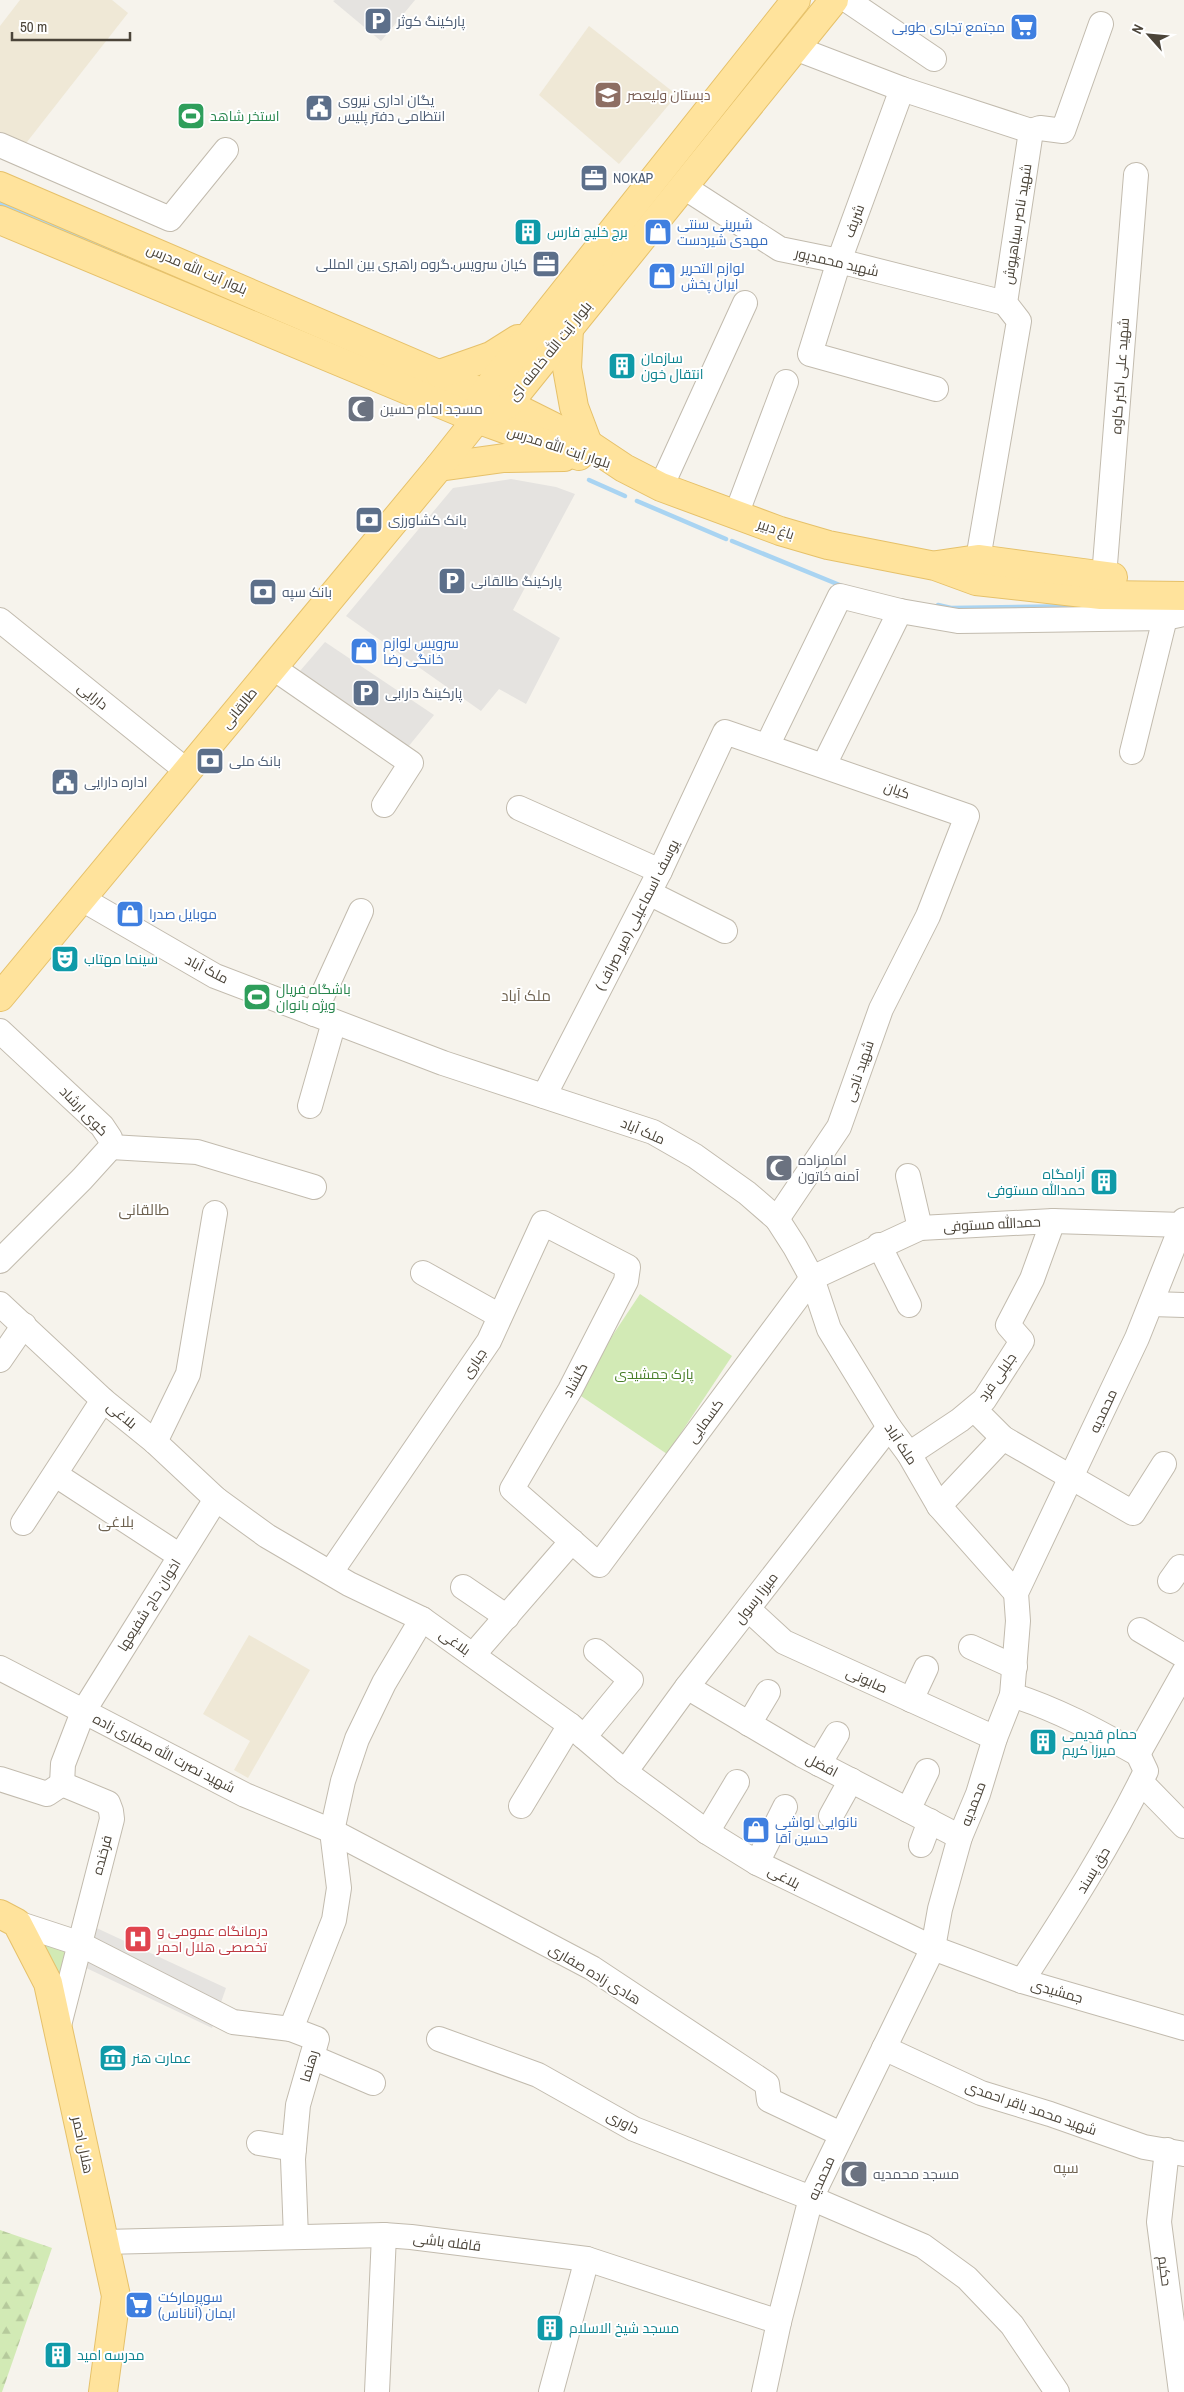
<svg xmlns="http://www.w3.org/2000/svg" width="1184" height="2392" font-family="'Archivo Narrow',Cairo,sans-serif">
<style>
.education{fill:#efe8d6}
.green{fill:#d2eab5}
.forest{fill:url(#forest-firs)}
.parking{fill:#e5e3e0}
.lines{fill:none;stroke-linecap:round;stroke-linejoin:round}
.stream{stroke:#a9d4f2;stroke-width:4.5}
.minor-casing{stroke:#c2bbae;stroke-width:26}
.major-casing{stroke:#e6c16a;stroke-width:30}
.minor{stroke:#fff;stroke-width:24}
.major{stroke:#ffe39c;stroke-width:28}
.labels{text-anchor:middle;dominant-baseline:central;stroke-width:4;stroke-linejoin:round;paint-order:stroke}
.service-label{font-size:14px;fill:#4e5e75;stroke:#fff;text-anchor:start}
.shop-label{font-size:14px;fill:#366cbe;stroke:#fff;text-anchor:start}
.education-label{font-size:14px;fill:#785e54;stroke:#fff;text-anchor:start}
.leisure-label{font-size:14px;fill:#27864d;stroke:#fff;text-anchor:start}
.street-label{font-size:14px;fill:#4b4439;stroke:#fff}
.culture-label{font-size:14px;fill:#0d838f;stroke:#fff;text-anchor:start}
.worship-label{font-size:14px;fill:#5b616d;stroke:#fff;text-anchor:start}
.park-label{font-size:14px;fill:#4a7f2a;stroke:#fff}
.health-label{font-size:14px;fill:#be3a42;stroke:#fff;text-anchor:start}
.neighbourhood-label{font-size:15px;fill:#6e6250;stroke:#fff}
</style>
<defs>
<pattern id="forest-firs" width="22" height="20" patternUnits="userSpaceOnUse" patternTransform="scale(1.25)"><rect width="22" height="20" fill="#d2eab5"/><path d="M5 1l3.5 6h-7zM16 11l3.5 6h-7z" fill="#b6ca9c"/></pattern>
</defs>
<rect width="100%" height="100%" fill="#f6f3ec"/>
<g class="education">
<polygon points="20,0 112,0 128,13 23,147 0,137 0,26"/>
<polygon points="589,26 677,95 619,164 539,95"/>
<polygon points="249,1635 310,1670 248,1778 234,1770 250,1741 203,1714"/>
</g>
<g class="green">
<polygon points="640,1294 732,1356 667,1454 575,1392"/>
<polygon points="42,1934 68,1946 59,1994"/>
</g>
<polygon class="forest" points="0,2230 52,2248 2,2392 0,2392"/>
<g class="parking">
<polygon points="335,0 415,0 381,41 333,1"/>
<polygon points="511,479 556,487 575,494 513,610 560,638 526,704 499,689 481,711 346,616 453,488"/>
<polygon points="325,642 434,715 408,747 300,671"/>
<polygon points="90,1925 226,1988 212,2028 80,1965"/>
</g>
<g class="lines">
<g class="stream">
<polyline points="0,203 163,272"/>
<polyline points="177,278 339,347"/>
<polyline points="589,480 625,496"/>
<polyline points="637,501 726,539"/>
<polyline points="732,541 842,586"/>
<polyline points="938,605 951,608 1085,606"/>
</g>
<defs>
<g id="minor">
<polyline points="847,0 934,59"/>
<polyline points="795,48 902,89 1031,131"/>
<polyline points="902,89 839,261 810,354 936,389"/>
<polyline points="1031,131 1040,128 1063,131 1101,24"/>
<polyline points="0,145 170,219 226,150"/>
<polyline points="684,187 780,249 839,261 1005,303"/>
<polyline points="661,487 745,303"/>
<polyline points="736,515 786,382"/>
<polyline points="978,559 1019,321 1005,303 1031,131"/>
<polyline points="1104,577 1136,175"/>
<polyline points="0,620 187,771"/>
<polyline points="272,667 411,763 384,805"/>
<polyline points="767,746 840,596 900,611 958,621 1165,618 1184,614"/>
<polyline points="1132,752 1165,618"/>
<polyline points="824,765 900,611"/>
<polyline points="519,808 660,871"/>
<polyline points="649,893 725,931"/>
<polyline points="82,899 215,976 443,1063 653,1132 695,1156 747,1193 777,1219 795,1247 812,1278 829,1329 889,1427 909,1454 939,1506 1016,1593"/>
<polyline points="314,1014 361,911"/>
<polyline points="0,1031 102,1126 110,1138 111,1147 82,1179 0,1261"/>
<polyline points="544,1096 660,871 725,732 967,816 928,916 881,1009 839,1127 777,1219"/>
<polyline points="310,1106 334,1022"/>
<polyline points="111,1147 197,1152 314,1187"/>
<polyline points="908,1176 920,1228"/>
<polyline points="879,1245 909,1305"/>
<polyline points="423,1273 500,1316"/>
<polyline points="0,1304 103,1400 155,1442 216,1499 267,1536 349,1584 422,1619 570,1725 625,1772 707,1832 757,1863 933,1948 1022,1981 1184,2028"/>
<polyline points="1151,1304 1184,1305"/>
<polyline points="0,1360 24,1325"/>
<polyline points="974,1409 1003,1438 1133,1513 1164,1464"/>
<polyline points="155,1442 188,1374 215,1213"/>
<polyline points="909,1454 960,1420 984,1400 1022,1341 1008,1325 1032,1279 1053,1221"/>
<polyline points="56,1475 180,1556"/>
<polyline points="939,1506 1003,1438"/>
<polyline points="23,1523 103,1400"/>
<polyline points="331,1572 489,1341 543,1223 628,1267 626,1281 570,1390 512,1489 599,1565 812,1278 920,1228 1053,1221 1183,1225"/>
<polyline points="1170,1581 1180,1567 1184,1569"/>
<polyline points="463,1587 507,1617"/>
<polyline points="748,1609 784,1642 995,1738"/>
<polyline points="1140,1630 1184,1656"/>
<polyline points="971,1647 1015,1667"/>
<polyline points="473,1655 572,1541"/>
<polyline points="0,1668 245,1795 332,1831 592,1968 767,2084 769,2100 841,2134"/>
<polyline points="687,1687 802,1755 960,1837"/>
<path d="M1012,1695C1057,1709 1097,1731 1138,1754"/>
<polyline points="911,1700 926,1668"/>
<polyline points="749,1724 768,1692"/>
<polyline points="584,1737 631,1680 596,1651"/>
<polyline points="1138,1754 1184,1672"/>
<polyline points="819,1764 837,1734"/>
<polyline points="625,1772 687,1687 889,1427"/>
<polyline points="0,1779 47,1794 62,1784"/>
<polyline points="1141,1782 1184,1826"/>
<polyline points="62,1784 63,1764 83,1712 216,1499"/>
<polyline points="521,1806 570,1725"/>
<polyline points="908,1810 927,1771"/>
<polyline points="831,1816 851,1780"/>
<polyline points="707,1832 737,1782"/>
<polyline points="921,1845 930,1821"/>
<polyline points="757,1863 785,1807"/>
<polyline points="17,1923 78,1943 233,2022 291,2029"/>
<path d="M1022,1981C1067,1912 1110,1845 1146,1771L1138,1754"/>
<polyline points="58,2029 112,1819 111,1811 108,1803 62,1784"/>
<polyline points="439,2039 538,2075 634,2129 811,2198 923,2246 967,2278 1012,2325 1057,2392"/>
<polyline points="884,2048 981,2093 1050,2114 1144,2147 1184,2154"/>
<polyline points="312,2057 373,2083"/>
<polyline points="259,2143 294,2149"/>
<polyline points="1167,2150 1159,2222 1181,2392"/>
<polyline points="296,2237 293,2159 298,2105 317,2039 291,2029 334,1920 339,1888 332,1831 343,1781 357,1739 384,1683 422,1619"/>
<polyline points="104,2242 384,2235 411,2237 587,2259 779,2322"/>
<polyline points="377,2392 384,2235"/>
<polyline points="551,2392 587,2259"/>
<polyline points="764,2392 779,2322 811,2198 933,1948 940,1909 960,1837 978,1794 995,1738 1012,1695 1018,1621 1016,1593 1137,1338 1184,1220"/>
</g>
<g id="major">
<polyline points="0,186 508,404 588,444 624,468 661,487 780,531 828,545 935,566 976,581 1101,595 1184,596"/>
<polyline points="0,220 477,419 579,456"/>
<polyline points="569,329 567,368 574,407 588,444"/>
<polyline points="440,374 491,356 518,339"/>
<polyline points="492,412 508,404 834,0"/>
<polyline points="439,467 504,458 564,457"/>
<polyline points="937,565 978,559 1113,577"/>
<polyline points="0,997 439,467 477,419 484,393 796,0"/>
<polyline points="0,1914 17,1923 48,1983 116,2296 103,2392"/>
</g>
</defs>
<use href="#minor" class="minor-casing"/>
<use href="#major" class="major-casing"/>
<use href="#minor" class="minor"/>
<use href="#major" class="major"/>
</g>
<defs>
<symbol id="parking-square" viewBox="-11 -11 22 22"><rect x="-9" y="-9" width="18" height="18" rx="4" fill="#5c6f8a" stroke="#fff"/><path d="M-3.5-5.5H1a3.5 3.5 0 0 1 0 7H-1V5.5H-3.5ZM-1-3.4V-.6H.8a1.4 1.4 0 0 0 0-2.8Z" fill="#fff"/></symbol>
<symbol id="supermarket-square" viewBox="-11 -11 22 22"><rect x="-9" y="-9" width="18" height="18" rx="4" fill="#3f7fe0" stroke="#fff"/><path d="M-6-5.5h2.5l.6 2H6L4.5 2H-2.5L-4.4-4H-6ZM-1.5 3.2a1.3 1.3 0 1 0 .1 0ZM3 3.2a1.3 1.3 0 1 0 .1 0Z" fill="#fff"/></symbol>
<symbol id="school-square" viewBox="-11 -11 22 22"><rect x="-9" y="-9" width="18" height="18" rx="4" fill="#8d6e63" stroke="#fff"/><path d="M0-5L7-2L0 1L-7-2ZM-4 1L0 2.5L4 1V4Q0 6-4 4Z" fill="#fff"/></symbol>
<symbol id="civic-square" viewBox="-11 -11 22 22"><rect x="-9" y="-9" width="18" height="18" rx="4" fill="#5c6f8a" stroke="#fff"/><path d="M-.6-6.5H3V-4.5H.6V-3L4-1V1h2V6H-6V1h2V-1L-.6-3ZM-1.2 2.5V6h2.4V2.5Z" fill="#fff"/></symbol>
<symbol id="stadium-square" viewBox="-11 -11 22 22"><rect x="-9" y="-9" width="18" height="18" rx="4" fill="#2e9e5b" stroke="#fff"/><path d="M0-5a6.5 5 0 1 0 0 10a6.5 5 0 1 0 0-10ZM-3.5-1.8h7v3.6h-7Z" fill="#fff"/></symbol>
<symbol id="office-square" viewBox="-11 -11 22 22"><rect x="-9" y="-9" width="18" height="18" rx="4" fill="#5c6f8a" stroke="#fff"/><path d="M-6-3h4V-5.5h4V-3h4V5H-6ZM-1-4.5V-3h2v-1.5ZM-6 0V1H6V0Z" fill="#fff"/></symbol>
<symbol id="building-square" viewBox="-11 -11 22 22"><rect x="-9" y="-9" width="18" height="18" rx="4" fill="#0f9aa8" stroke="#fff"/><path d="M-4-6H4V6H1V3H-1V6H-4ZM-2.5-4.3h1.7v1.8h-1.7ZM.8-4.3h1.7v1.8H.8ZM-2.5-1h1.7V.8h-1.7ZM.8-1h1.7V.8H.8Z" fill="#fff"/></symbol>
<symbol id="shop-square" viewBox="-11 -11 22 22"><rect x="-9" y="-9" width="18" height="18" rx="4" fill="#3f7fe0" stroke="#fff"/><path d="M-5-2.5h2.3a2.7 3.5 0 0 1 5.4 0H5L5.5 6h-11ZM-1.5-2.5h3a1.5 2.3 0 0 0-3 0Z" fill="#fff"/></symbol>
<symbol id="mosque-square" viewBox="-11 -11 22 22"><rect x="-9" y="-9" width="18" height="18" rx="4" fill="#6b7280" stroke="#fff"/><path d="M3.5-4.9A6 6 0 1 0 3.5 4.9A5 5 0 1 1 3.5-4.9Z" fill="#fff"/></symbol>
<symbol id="bank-square" viewBox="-11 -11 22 22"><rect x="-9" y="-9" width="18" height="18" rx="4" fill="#5c6f8a" stroke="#fff"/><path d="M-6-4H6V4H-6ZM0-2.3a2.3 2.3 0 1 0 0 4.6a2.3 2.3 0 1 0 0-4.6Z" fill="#fff"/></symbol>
<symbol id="theatre-square" viewBox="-11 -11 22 22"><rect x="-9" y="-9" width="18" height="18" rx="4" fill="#0f9aa8" stroke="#fff"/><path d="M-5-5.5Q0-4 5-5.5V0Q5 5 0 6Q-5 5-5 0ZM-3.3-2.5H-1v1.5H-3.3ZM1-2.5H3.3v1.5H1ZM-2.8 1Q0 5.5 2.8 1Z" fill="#fff"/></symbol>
<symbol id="hospital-square" viewBox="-11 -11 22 22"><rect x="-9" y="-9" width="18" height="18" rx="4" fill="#e0444e" stroke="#fff"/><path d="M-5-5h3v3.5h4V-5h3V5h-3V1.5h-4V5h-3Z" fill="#fff"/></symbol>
<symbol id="museum-square" viewBox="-11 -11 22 22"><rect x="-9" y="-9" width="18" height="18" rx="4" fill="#0f9aa8" stroke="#fff"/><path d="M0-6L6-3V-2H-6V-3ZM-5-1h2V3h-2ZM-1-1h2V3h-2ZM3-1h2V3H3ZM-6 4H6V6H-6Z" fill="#fff"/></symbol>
</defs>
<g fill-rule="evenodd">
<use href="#parking-square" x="362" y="5" width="32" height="32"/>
<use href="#supermarket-square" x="1008" y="11" width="32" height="32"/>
<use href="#school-square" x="592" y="79" width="32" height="32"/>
<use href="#civic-square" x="303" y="92" width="32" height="32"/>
<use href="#stadium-square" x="175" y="100" width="32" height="32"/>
<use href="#office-square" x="578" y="162" width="32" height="32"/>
<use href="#building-square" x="512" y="216" width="32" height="32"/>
<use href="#shop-square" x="642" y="216" width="32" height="32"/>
<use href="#office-square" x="530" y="248" width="32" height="32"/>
<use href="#shop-square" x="646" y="260" width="32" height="32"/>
<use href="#building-square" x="606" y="350" width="32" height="32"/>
<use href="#mosque-square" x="345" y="393" width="32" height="32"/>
<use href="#bank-square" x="353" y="504" width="32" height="32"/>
<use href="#parking-square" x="436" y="565" width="32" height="32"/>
<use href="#bank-square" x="247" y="576" width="32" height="32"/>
<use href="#shop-square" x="348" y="635" width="32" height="32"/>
<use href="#parking-square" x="350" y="677" width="32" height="32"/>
<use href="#bank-square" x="194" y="745" width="32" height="32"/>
<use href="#civic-square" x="49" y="766" width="32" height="32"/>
<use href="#shop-square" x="114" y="898" width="32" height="32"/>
<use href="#theatre-square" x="49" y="943" width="32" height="32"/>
<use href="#stadium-square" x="241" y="981" width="32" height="32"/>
<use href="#mosque-square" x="763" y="1152" width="32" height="32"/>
<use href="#building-square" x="1088" y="1166" width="32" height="32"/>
<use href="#building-square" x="1027" y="1726" width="32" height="32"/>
<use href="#shop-square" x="740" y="1814" width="32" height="32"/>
<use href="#hospital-square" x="122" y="1923" width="32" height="32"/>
<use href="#museum-square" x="97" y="2042" width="32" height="32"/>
<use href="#mosque-square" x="838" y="2158" width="32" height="32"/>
<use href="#supermarket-square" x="123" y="2289" width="32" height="32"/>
<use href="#building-square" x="534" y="2312" width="32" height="32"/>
<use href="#building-square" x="42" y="2339" width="32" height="32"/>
</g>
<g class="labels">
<g class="service-label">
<text x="397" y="21">پارکینگ کوثر</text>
<text x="338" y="100">یگان اداری نیروی<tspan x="338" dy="16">انتظامی دفتر پلیس</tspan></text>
<text x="613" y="178">NOKAP</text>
<text x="527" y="264" text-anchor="end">کیان سرویس.گروه راهبری بین المللی</text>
<text x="388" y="520">بانک کشاورزی</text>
<text x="471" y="581">پارکینگ طالقانی</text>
<text x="282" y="592">بانک سپه</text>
<text x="385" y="693">پارکینگ دارابی</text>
<text x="229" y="761">بانک ملی</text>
<text x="84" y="782">اداره دارایی</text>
</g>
<g class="shop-label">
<text x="1005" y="27" text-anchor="end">مجتمع تجاری طوبی</text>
<text x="677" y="224">شیرینی سنتی<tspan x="677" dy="16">مهدی شیردست</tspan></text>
<text x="681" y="268">لوازم التحریر<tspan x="681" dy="16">ایران پخش</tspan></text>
<text x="383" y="643">سرویس لوازم<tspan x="383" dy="16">خانگی رضا</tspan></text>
<text x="149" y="914">موبایل صدرا</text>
<text x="775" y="1822">نانوایی لواشی<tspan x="775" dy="16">حسین آقا</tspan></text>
<text x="158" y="2297">سوپرمارکت<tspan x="158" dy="16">ایمان (آناناس)</tspan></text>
</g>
<g class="education-label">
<text x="627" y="95">دبستان ولیعصر</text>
</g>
<g class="leisure-label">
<text x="210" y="116">استخر شاهد</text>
<text x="276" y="989">باشگاه فریال<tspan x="276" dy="16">ویژه بانوان</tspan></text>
</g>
<g class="street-label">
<text transform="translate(854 221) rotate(-70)">شریف</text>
<text transform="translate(1017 224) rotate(-81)">شهید ناصر سیاهپوش</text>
<text transform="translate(837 262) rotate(13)">شهید محمدپور</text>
<text transform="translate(197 269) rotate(23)">بلوار آیت الله مدرس</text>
<text transform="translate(550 351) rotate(-51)">بلوار آیت الله خامنه ای</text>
<text transform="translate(1120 376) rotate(-86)">شهید علی اکبر کاوه</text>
<text transform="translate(559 447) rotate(18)">بلوار آیت الله مدرس</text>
<text transform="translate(776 529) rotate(18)">باغ دبیر</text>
<text transform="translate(93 696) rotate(39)">دارایی</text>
<text transform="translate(239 708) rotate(-51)">طالقانی</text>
<text transform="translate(897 790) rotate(19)">کیان</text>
<text transform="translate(637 915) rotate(-63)">یوسف اسماعیلی (میر صراف )</text>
<text transform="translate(207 969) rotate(27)">ملک آباد</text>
<text transform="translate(859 1071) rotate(-71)">شهید ناجی</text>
<text transform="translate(84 1111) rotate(46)">کوی ارشاد</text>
<text transform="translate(643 1131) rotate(23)">ملک آباد</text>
<text transform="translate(992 1224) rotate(-3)">حمدالله مستوفی</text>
<text transform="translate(474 1363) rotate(-56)">جباری</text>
<text transform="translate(997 1377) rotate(-55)">جلیلی فرد</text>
<text transform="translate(575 1380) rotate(-62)">گلشاد</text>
<text transform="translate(1103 1411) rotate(-65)">محمدیه</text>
<text transform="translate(122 1415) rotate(39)">بلاغی</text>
<text transform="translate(705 1421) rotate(-54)">کسمایی</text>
<text transform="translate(901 1444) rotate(56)">ملک آباد</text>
<text transform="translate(756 1598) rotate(-52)">میرزا رسول</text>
<text transform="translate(149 1605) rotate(-58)">اخوان حاج شفیعها</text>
<text transform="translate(455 1642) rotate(35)">بلاغی</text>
<text transform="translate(867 1680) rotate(24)">صابونی</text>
<text transform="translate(164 1753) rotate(27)">شهید نصرت الله صفاری زاده</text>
<text transform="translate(822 1765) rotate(28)">افضل</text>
<text transform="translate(973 1804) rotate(-69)">محمدیه</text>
<text transform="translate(102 1855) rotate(-75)">فرخنده</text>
<text transform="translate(1093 1870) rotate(-59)">حق پسند</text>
<text transform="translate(784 1877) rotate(27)">بلاغی</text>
<text transform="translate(595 1974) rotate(31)">هادی زاده صفاری</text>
<text transform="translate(1057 1991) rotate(16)">جمشیدی</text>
<text transform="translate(309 2066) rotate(-74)">رهنما</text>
<text transform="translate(1031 2108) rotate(19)">شهید محمد باقر احمدی</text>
<text transform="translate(623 2122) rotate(27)">داوری</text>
<text transform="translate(83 2145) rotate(78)">هلال احمر</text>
<text transform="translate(821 2178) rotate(-66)">محمدیه</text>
<text transform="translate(447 2242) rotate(7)">قافله باشی</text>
<text transform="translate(1165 2271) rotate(83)">حکیم</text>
</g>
<g class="culture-label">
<text x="547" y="232">برج خلیج فارس</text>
<text x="641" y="358">سازمان<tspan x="641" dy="16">انتقال خون</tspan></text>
<text x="84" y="959">سینما مهتاب</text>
<text x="1085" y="1174" text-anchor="end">آرامگاه<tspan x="1085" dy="16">حمدالله مستوفی</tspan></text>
<text x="1062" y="1734">حمام قدیمی<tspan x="1062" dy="16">میرزا کریم</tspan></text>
<text x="132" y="2058">عمارت هنر</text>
<text x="569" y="2328">مسجد شیخ الاسلام</text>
<text x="77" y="2355">مدرسه امید</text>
</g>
<g class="worship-label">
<text x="380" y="409">مسجد امام حسین</text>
<text x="798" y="1160">امامزاده<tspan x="798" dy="16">آمنه خاتون</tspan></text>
<text x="873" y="2174">مسجد محمدیه</text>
</g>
<g class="park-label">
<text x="654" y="1374">پارک جمشیدی</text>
</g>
<g class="health-label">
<text x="157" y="1931">درمانگاه عمومی و<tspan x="157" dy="16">تخصصی هلال احمر</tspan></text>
</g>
<g class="neighbourhood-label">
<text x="526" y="995">ملک آباد</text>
<text x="144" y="1209">طالقانی</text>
<text x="116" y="1521">بلاغی</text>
<text x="1066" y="2167">سپه</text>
</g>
</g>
<g transform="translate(1149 35) rotate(297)" stroke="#ffffff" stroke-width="4" paint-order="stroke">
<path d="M0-4L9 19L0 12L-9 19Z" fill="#4b4439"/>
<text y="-8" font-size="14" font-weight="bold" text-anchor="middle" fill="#4b4439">N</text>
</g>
<path d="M12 32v8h118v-8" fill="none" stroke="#4b4439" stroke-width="2.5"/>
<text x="20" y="32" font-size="15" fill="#4b4439" stroke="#ffffff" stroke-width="4" paint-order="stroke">50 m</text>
</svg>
